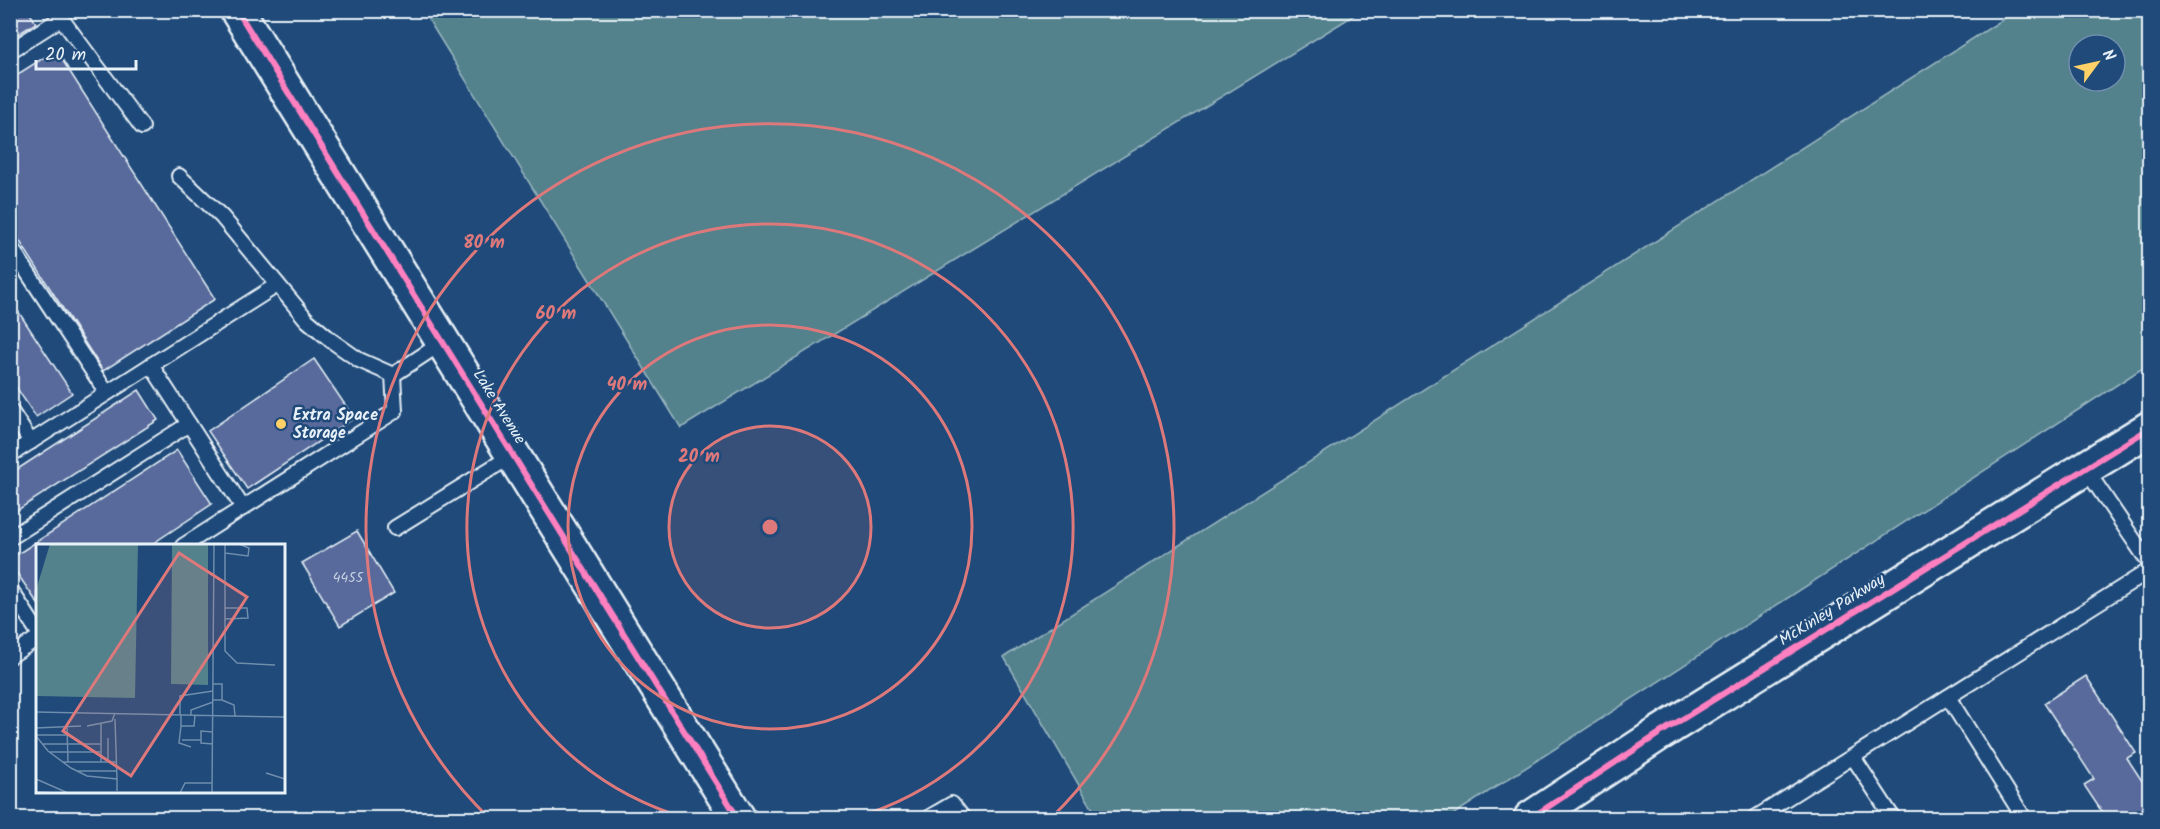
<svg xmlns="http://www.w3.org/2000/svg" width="2160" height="829" font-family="Kalam,sans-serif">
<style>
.green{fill:#53828d;stroke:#9ebac2;stroke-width:1.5;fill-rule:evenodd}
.building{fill:#586b9b;stroke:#e8f1f8;stroke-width:1.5}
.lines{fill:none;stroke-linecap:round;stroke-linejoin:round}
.service-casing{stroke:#e8f1f8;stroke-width:18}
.tertiary-casing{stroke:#e8f1f8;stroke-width:38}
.service{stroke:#1f4a7a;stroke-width:14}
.tertiary{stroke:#1f4a7a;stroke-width:33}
.cycleway-casing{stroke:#1f4a7a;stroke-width:10}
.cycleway{stroke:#ff80c0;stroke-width:6}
.ring{fill:none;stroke:#dd787b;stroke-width:3}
.poi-dot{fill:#ffd166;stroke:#1f4a7a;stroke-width:2}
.labels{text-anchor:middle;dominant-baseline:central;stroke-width:5;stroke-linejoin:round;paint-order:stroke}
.number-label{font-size:14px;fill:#c4d0e1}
.street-label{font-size:16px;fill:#e8f1f8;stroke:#1f4a7a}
.poi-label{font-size:16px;font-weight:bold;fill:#e8f1f8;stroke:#1f4a7a;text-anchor:start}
.inset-road{fill:none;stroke:#6f8dac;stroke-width:1.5}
.view{fill:#dd787b;fill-opacity:0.15;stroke:#dd787b;stroke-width:3}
.inset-edge{fill:none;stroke:#e8f1f8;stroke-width:3}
.centre{fill:#dd787b;stroke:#1f4a7a;stroke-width:3}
.ring-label{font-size:18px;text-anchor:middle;font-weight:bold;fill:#dd787b;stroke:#1f4a7a;stroke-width:5;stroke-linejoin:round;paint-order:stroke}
</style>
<rect width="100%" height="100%" fill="#1f4a7a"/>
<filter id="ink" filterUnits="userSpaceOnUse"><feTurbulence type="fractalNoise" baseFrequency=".0167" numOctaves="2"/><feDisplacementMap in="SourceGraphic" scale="12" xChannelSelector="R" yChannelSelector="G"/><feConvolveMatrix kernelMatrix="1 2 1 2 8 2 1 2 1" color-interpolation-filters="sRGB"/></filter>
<g filter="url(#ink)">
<g class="green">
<polygon points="423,11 1361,11 681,428"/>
<path d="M2016,11H2149V364L1448,818H1098L1004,657ZM2079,45H2115V81H2079Z"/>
</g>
<g class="building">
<polygon points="10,10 28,10 36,23 10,39"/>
<polygon points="56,50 215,299 103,371 10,226 10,79"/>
<polygon points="10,299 72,393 36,417 10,378"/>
<polygon points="314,359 354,418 247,489 208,431"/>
<polygon points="139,390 158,420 10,515 10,474"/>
<polygon points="177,450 212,504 149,546 38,546 38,604 10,563 10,559"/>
<polygon points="357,531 394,593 340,626 302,563"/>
<polygon points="2086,676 2136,753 2127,758 2150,793 2150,818 2106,818 2084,785 2094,779 2044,703"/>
</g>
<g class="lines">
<defs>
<g id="service">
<polyline points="55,10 142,127"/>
<polyline points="10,51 60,19"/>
<polyline points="179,176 222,217 307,320 332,341 359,360 393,375 443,342"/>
<polyline points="10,246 107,393"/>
<polyline points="151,365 243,508"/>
<polyline points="10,410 31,442"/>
<polyline points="10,455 277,285"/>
<polyline points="2085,468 2150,564"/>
<polyline points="395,528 513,455"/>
<polyline points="10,538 189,424"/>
<polyline points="183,546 395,411 393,375"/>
<polyline points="10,589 38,632"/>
<polyline points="10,656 38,638"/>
<polyline points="1948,697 2024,818"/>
<polyline points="1853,757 1893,818"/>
<polyline points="928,818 952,804 963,818"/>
<polyline points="1755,818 2150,570"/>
</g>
<g id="tertiary">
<polyline points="237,10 738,818"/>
<polyline points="1531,818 1660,733 2150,428"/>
</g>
</defs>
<use href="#service" class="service-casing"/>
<use href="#tertiary" class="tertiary-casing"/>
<use href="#service" class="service"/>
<use href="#tertiary" class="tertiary"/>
<defs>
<g id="cycleway">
<polyline points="237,10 738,818"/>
<polyline points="1531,818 1660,733 2150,428"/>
</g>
</defs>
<use href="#cycleway" class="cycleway-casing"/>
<use href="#cycleway" class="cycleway"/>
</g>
</g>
<circle cx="770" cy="527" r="101" fill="#dd787b" fill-opacity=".12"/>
<g class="ring">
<circle cx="770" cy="527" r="101"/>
<circle cx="770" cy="527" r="202"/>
<path d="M686 818A303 303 0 1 1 854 818"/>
<path d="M489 818A404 404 0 1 1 1051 818"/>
</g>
<circle class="poi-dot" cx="281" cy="424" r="6"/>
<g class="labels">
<g class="number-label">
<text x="348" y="578">4455</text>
</g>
<g class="street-label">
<text transform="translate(499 407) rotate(58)">Lake Avenue</text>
<text transform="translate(1832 610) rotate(-32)">McKinley Parkway</text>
</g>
<g class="poi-label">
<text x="293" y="415">Extra Space<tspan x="293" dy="18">Storage</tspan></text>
</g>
</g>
<g transform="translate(36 544)">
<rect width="249" height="249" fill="#1f4a7a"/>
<path d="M14,0H102L99,154L0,152V46ZM136,0H172V141L135,140Z" fill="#53828d"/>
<path class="inset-road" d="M189,0V107L201,119L239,121M189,9L212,12L213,4L203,0M189,75L212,74L211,64H189M177,140H186V156H177M186,156L198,161L199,172M0,168L249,173M144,170V152L177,147M145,170V182H158L159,171M155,171V166L177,158M79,175L81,235M65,180V218H81M51,182L76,177L79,169M145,182L143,199L155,203M31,183L32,218M0,184L45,182M0,191H31M0,192L12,207L35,224L51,232L81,235V247M146,196H165M7,200H65M177,200L165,199V187L177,188M14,208H65M26,218H65M72,218V194M40,227H81M230,229L249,235M0,235L32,249M0,248L21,249M144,249L149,239H176M176,249L178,0"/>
<path class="view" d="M143,9L211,53L95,232L27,187Z"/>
<rect width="249" height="249" class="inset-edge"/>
</g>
<circle cx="770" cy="527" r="9" class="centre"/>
<g class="ring-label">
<text x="484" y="248">80 m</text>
<text x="556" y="319">60 m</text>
<text x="627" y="390">40 m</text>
<text x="699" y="462">20 m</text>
</g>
<rect width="2160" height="829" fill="none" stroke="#1f4a7a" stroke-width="36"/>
<rect x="18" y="18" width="2124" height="793" fill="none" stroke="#e8f1f8" stroke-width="2" filter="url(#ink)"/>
<g transform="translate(2097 63) rotate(57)"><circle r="28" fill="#1f4a7a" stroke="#6f8dac" stroke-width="1.5"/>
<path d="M0-4.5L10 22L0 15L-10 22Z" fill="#ffd166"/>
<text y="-9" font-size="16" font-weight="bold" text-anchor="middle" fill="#e8f1f8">N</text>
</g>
<path d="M36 60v9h100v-9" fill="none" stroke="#e8f1f8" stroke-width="3"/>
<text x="45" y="60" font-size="18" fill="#e8f1f8" stroke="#1f4a7a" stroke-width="4.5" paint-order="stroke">20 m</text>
</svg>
